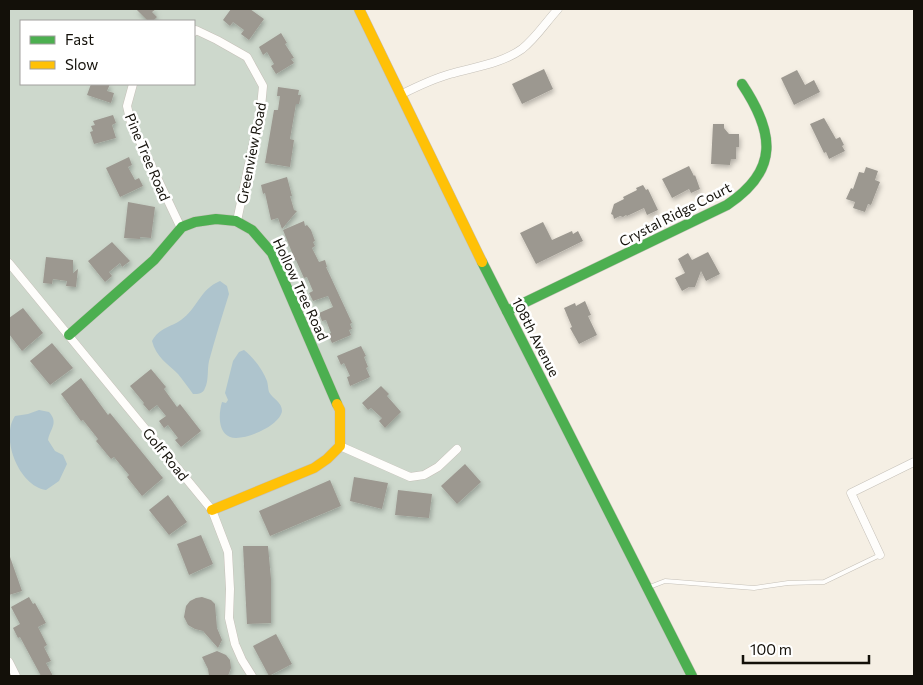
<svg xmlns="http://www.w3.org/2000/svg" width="923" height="685" font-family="Commissioner,sans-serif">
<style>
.green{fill:#cdd8cc;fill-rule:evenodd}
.water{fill:#aec4cd}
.building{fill:#9c9890;filter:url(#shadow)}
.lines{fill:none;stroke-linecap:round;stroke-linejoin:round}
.lane-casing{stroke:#c5c0b8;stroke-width:5}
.street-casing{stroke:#c5c0b8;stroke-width:9}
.fast-casing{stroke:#c5c0b8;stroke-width:11}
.slow-casing{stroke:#c5c0b8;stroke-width:11}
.lane{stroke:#fefdfb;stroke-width:4}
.street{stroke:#fefdfb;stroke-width:8}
.fast{stroke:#4caf50;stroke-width:10}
.slow{stroke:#ffc107;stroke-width:10}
.labels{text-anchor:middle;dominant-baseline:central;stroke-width:5;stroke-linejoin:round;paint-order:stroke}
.street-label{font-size:14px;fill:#131009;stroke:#fff}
</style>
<defs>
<filter id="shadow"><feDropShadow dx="1.5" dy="3" stdDeviation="2.5" flood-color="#0004"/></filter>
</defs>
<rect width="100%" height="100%" fill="#f5efe4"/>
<path class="green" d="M9,9H355L691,676H9ZM21,21H194V84H21Z"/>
<g class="water">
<path d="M220,281L227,286L229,294C222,316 215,339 209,361C207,370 209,380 205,388C203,394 198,394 193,394C188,387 183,380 178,374C167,363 156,357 152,341C159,328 171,327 181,320C197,309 200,289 220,281Z"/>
<path d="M244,350C253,357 263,370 267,381C268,384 268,389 269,392C273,399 282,402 282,411C280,426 243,442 230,437C217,432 219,412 222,402L226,403L228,400L225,393L233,361L239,352Z"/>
<path d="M39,410L49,412C59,423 50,429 48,440L55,451L63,455L67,464L59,481L46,490C19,486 0,438 15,416L28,414Z"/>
</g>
<g class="building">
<polygon points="136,9 156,9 152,12 157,17 153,21 148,21"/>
<polygon points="231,9 250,9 264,19 249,40 241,34 244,30 233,22 230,26 223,20"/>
<polygon points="281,33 287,43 285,44 294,58 291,59 294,63 276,74 271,66 274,64 267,52 263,55 259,47"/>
<polygon points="544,69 553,89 522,104 512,84"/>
<polygon points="797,70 805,85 814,80 820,92 794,105 781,78"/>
<polygon points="91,84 110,84 107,91 114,93 111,103 87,95"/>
<polygon points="278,87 299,90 298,95 301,95 299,104 296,104 290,139 294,140 290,167 265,163 274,110 278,110 280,96 277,96"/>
<polygon points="113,115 116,123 112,125 116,138 94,144 90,132 93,131 91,126 95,125 93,121"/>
<polygon points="824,118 836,139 840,137 844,145 842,146 845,151 829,159 826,152 824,153 810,124"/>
<polygon points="713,124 724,124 724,128 729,134 739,134 739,147 736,147 736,159 731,159 730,165 711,164"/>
<polygon points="129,157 132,165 128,167 135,180 139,178 143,186 120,197 106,168"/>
<polygon points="689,166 694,176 695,175 700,189 691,193 689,189 672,198 662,179"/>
<polygon points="866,167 878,171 875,180 880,182 871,205 868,204 865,212 853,208 855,202 846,199 851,188 853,189 859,172 864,173"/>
<polygon points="287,177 292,196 290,196 294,210 297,211 282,229 278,218 271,220 265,193 263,194 261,185"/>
<polygon points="643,185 646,190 648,189 658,210 647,215 644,208 627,216 626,215 623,217 620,216 614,219 613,215 611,214 614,204 624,199 623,197 637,190 636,188"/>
<polygon points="128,202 155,207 151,238 140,237 140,239 124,238"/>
<polygon points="304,221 305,226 307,225 311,230 315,241 313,242 315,246 312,248 319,262 325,260 327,267 326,267 352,323 350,324 352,329 349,330 351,335 332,343 328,334 331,333 326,320 322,321 319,313 333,307 328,296 313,301 309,293 313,291 307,277 304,278 296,260 295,260 283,230"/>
<polygon points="543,222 552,240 572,231 573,234 578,231 583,241 536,264 520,233"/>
<polygon points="112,242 130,261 122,267 120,263 109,272 112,276 105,282 88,261"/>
<polygon points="708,252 720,274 706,281 701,271 695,287 689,287 682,291 675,278 685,273 678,259 688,253 692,260"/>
<polygon points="46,257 73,260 73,273 78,269 76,287 66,286 67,281 53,279 52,284 43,283"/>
<polygon points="585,301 591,315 588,316 597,335 579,344 570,328 572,327 564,308 575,303 576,306"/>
<polygon points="23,308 43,333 22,351 9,334 9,318"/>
<polygon points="52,343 73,368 50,385 30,361"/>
<polygon points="361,346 366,356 364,357 368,367 366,368 370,377 350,386 347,377 350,376 344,363 341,365 337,356"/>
<polygon points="151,369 166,387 164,389 177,407 180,404 201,431 181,447 175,440 178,438 168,425 164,428 159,421 166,416 157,405 149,411 143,404 144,403 130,386"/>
<polygon points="81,378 108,415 110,413 163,478 142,496 127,477 129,475 114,457 111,459 96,441 98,439 83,420 81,421 61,394"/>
<polygon points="381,386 389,394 387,396 401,412 385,428 379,421 382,418 371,408 368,410 362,403"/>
<polygon points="465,464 481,482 457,504 441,486"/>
<polygon points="354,477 388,483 382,509 350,501"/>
<polygon points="330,480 341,506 270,536 259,511"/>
<polygon points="398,490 432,494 429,518 395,515"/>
<polygon points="168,495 187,522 169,535 149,510"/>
<polygon points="201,535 213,564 189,575 177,544"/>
<polygon points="243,546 268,546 271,579 271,623 247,624"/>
<polygon points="10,557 22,591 9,595 9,558"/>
<polygon points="29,597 33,604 35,603 46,623 38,627 47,645 44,647 51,661 46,663 53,676 41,676 20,637 18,638 13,628 20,624 11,607"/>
<polygon points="202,597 211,600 215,604 217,628 222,640 218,648 203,631 195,629 188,625 184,617 186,606 190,601 196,598"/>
<polygon points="276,634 292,664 269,676 253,646"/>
<polygon points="217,651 226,655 230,660 231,668 228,676 209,676 208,669 202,657"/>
</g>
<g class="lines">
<defs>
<polyline id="lane" points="647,588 665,581 754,588 788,583 824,582 880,555"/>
<g id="street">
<polyline points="194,32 196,30 217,40 247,57 263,86 261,107 237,221"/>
<polyline points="133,84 127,106 131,123 181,228"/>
<path d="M400,95C416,87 432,79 450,74C474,67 501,64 522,49C536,38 546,22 558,9"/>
<polyline points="9,263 212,510 228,552 230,589 229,618 235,644 242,660 252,676"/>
<polyline points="340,446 410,477 424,475 438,467 457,449"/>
<polyline points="880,555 851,493 914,462"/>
<polyline points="9,662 16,676"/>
</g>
<g id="fast">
<polyline points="482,262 692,676"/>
<path d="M507,311L727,205C780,170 774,132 742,84"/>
<polyline points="69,335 154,260 182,227 195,222 216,219 236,221 252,230 272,253 337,404"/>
</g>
<g id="slow">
<polyline points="359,9 482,262"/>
<polyline points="212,510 314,468 327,459 340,446 340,410 337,404"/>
</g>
</defs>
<use href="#lane" class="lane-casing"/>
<use href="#street" class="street-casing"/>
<use href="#fast" class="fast-casing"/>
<use href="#slow" class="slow-casing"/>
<use href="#lane" class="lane"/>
<use href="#street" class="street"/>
<use href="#fast" class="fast"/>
<use href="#slow" class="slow"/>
</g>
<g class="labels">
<g class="street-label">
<text transform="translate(251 153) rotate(-79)">Greenview Road</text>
<text transform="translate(148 157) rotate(67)">Pine Tree Road</text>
<text transform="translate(675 214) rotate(-27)">Crystal Ridge Court</text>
<text transform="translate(301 289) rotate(65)">Hollow Tree Road</text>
<text transform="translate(536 337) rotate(63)">108th Avenue</text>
<text transform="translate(166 454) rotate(51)">Golf Road</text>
</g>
</g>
<rect width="923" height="685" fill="none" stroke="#131009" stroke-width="20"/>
<rect x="20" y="20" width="175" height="65" fill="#ffffff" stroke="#a19f9d"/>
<rect x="30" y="36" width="25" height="8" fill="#4caf50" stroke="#a19f9d"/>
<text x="65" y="45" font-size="15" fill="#131009">Fast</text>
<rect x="30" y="61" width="25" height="8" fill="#ffc107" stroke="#a19f9d"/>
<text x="65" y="70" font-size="15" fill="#131009">Slow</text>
<path d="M743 655v8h126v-8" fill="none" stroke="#131009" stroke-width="2.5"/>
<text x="750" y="655" font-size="15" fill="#131009" stroke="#ffffff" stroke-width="4" paint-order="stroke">100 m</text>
</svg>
